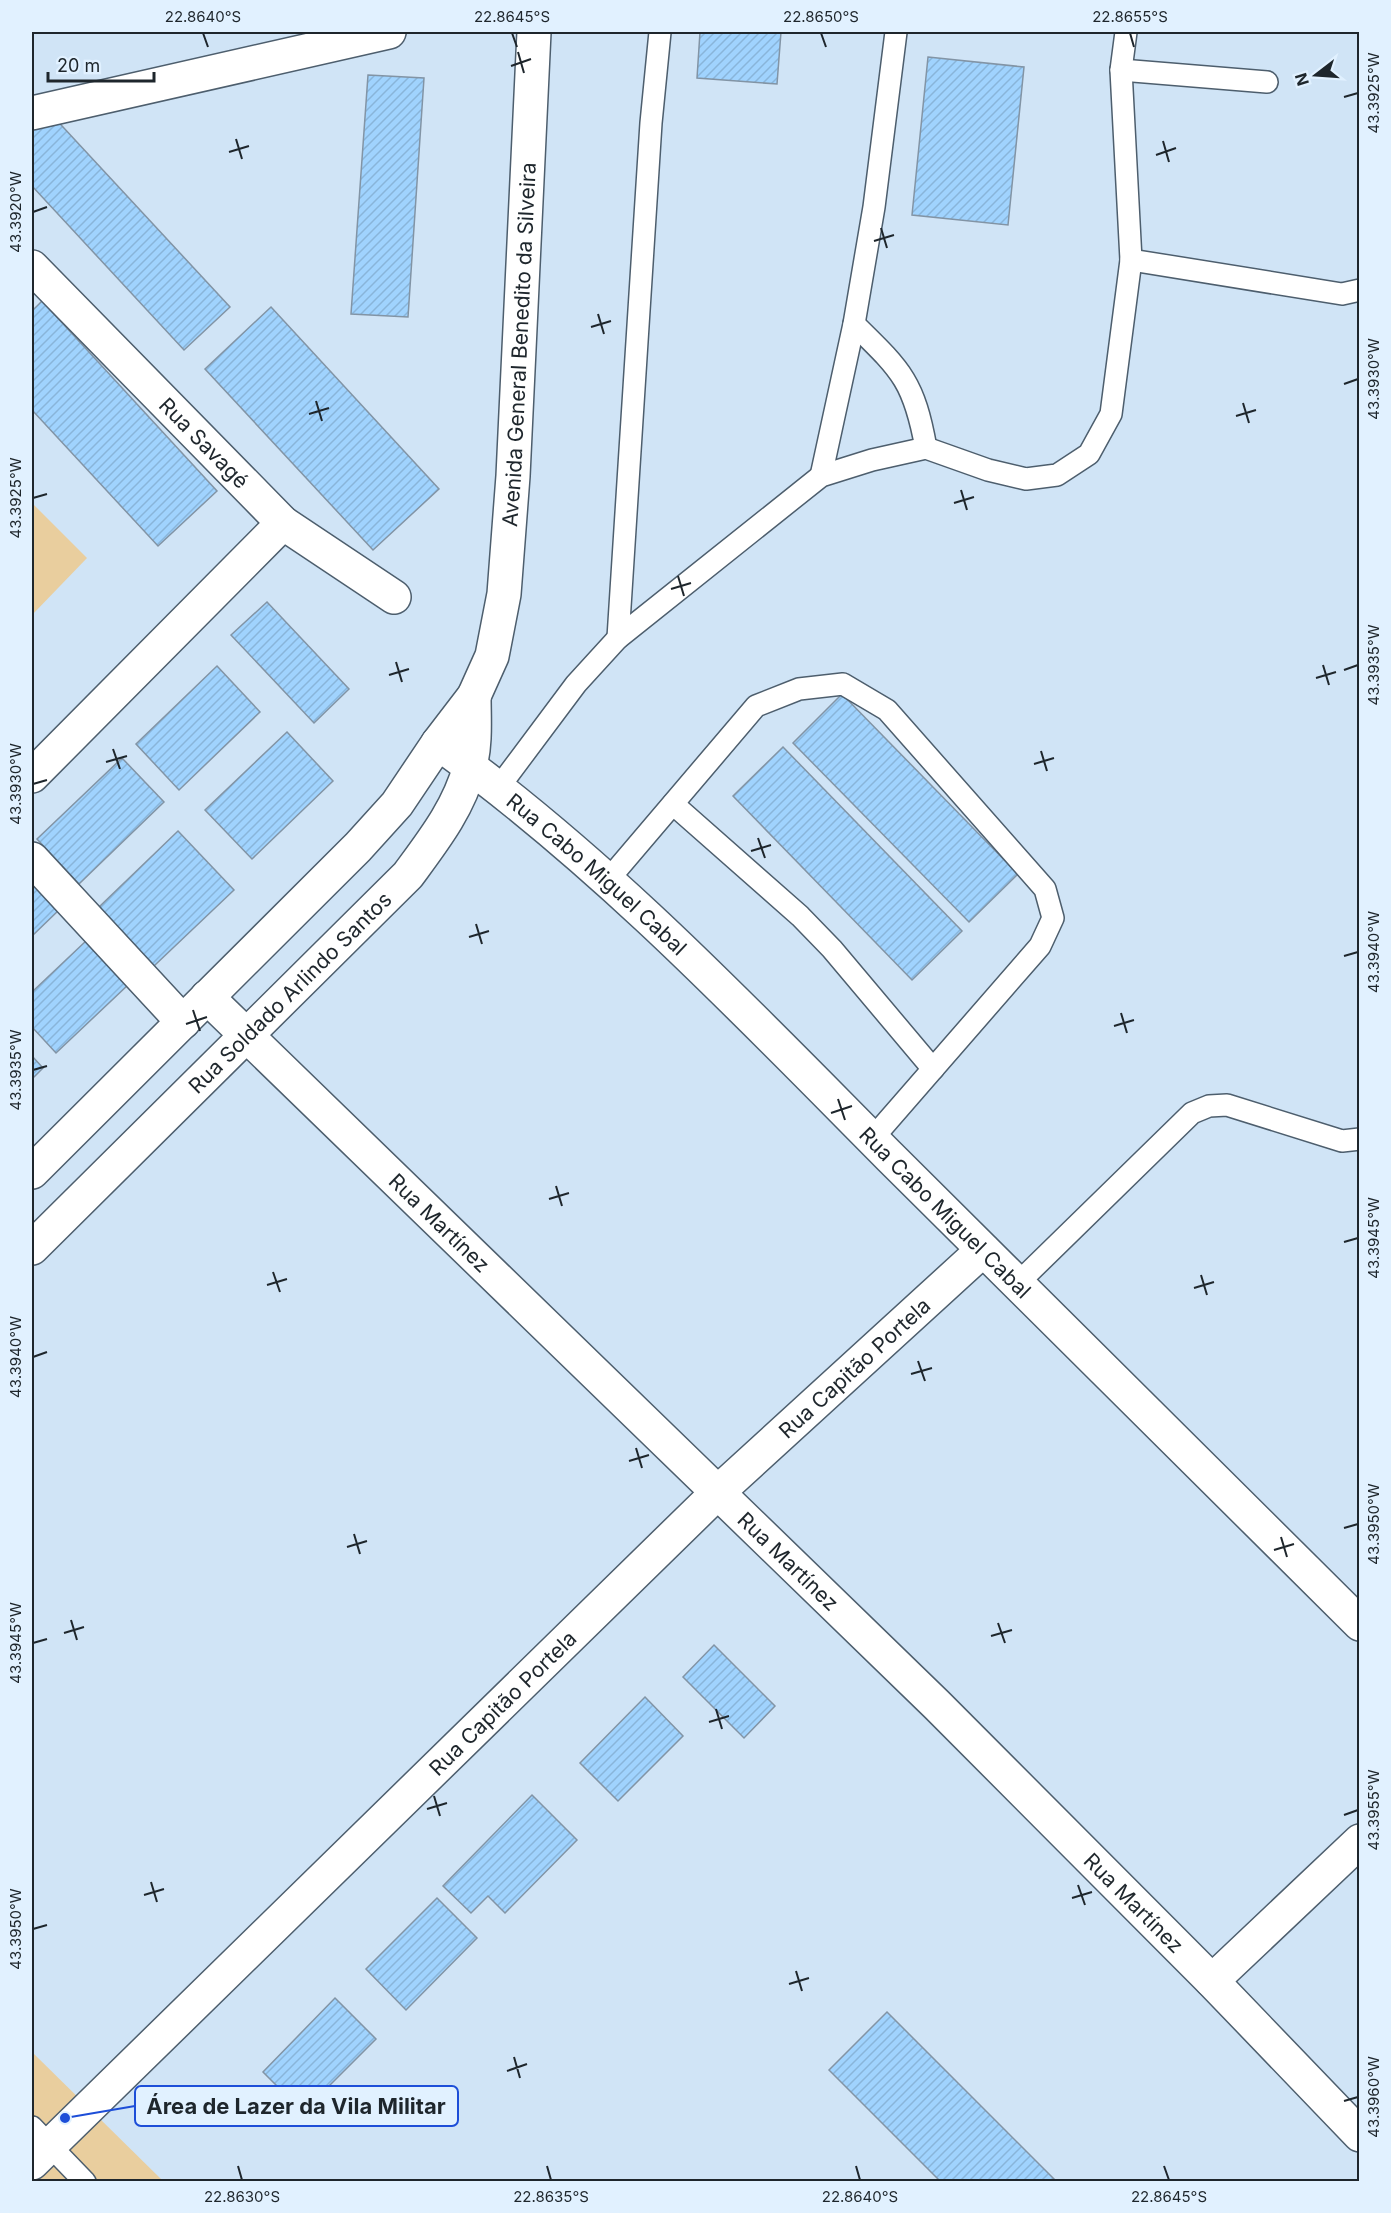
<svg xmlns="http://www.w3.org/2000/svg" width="1391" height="2213" font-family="Inter,sans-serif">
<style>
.green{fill:#e9ce9e}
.building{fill:url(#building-hatch);stroke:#8294a5;stroke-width:1.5}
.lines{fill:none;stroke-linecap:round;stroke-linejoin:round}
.lane-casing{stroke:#4d5e6d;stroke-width:24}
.street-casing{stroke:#4d5e6d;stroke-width:36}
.secondary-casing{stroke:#4d5e6d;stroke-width:36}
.lane{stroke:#fff;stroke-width:21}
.street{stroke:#fff;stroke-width:33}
.secondary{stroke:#fff;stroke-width:33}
.ticks{fill:none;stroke:#1e262c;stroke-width:2}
.labels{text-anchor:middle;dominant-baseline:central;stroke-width:4.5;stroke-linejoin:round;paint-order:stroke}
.street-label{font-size:21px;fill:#1e262c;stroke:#e1f1ff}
.leader{fill:none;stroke:#1d4ed8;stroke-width:2}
.callout-dot{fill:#1d4ed8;stroke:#e1f1ff;stroke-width:2}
.callout{fill:#e1f1ff;stroke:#1d4ed8;stroke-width:2}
.callout-label{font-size:22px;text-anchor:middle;font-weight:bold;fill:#1e262c}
.neatline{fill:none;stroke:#1e262c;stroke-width:2}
.ticks-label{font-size:15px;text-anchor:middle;fill:#1e262c}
</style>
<defs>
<pattern id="building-hatch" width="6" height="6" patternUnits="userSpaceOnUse" patternTransform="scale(1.5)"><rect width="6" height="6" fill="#a0d3fe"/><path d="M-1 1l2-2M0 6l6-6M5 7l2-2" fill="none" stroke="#89b5da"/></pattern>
</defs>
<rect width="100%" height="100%" fill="#d0e4f6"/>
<g class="green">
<polygon points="32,503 87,558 32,615"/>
<polygon points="32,2052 163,2181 32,2181"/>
</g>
<g class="building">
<polygon points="700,32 781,32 777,84 697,78"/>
<polygon points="928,57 1024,67 1008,225 912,215"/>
<polygon points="368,75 424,78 408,317 351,314"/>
<polygon points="50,113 230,307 184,350 32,186 32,130"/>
<polygon points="42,301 217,491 158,546 32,410 32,311"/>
<polygon points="271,307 439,489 373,550 205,369"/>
<polygon points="267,602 349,689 314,723 231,635"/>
<polygon points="217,666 260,712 179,790 136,744"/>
<polygon points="842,694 1018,874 969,922 793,743"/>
<polygon points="287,732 333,781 252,859 205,810"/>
<polygon points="783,747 962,931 912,980 733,796"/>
<polygon points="122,758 164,802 79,884 37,839"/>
<polygon points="178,831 234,890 154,966 98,908"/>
<polygon points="32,879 60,909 32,936"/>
<polygon points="87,940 129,984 56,1053 32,1027 32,992"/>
<polygon points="32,1056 43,1068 32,1079"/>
<polygon points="714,1645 775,1706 744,1738 683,1677"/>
<polygon points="645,1697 683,1736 618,1801 580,1763"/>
<polygon points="532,1795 577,1840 505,1913 488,1896 471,1913 443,1886"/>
<polygon points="437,1898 477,1938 406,2010 366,1969"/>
<polygon points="335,1998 376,2039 303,2112 263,2072"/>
<polygon points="887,2012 1057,2182 941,2182 829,2070"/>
</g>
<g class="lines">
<defs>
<g id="lane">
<polyline points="1121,70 1267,82"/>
<polyline points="1131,260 1342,294 1360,290"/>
<path d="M854,324C901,370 914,381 926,448"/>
<polyline points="821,476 854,324 874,207 896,32"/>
<polyline points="618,638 651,123 660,32"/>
<polyline points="499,787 576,684 618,638 821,476 872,460 926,448 988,470 1026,479 1057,475 1089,454 1111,414 1131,260 1121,70 1126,32"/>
<polyline points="673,804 800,916 832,949 933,1069"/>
<polyline points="608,880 756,706 799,689 843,684 887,710 1045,889 1053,918 1040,946 872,1139"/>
<polyline points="1018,1283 1192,1113 1209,1106 1227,1105 1342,1141 1360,1139"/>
<polyline points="32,2127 85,2182"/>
</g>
<g id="street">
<polyline points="32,113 389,32"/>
<path id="s1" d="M32,267L283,523L394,597"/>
<path id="s2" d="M438,743C605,863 747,1013 891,1158C1047,1314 1204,1469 1360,1624"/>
<polyline points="32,776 283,523"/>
<polyline points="32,859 183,1022"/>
<path id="s3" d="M207,997L937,1705L1212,1981L1360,2135"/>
<polyline points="1212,1981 1360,1841"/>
<path id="s4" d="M32,2163L717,1493L983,1250"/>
</g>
<g id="secondary">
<path id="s5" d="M32,1172L358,847L397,804L438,743L474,696L492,656L504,594L513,476L534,32"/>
<path id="s6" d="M32,1248L408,875C433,841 459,808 470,766C476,744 474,719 474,696"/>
</g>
</defs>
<use href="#lane" class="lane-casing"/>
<use href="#street" class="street-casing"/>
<use href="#secondary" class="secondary-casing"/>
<use href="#lane" class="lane"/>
<use href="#street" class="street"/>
<use href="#secondary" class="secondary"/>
</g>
<path class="ticks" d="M203,33L208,47M512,33L517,47M821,33L826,47M1130,33L1134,47M518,52L524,73M511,66L531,59M1344,97L1358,93M236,139L242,159M1163,141L1169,162M229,152L249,146M1156,155L1176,148M33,212L47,207M881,228L887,248M874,241L894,235M598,314L604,334M591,327L611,321M1344,384L1358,379M316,401L322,421M1243,403L1249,423M309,414L329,408M1236,416L1256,410M961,490L967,510M33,498L47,494M954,503L974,497M678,576L684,596M671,589L691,583M396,662L402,682M1323,665L1329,685M1344,670L1358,665M389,675L409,669M1316,678L1336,672M113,749L120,769M1041,751L1047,771M106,762L127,756M1034,764L1054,758M33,784L47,780M758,838L765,858M751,851L771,845M476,924L482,944M469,937L489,931M1344,956L1358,952M193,1010L200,1031M1121,1013L1127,1033M186,1024L207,1017M1114,1026L1134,1020M33,1070L47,1066M838,1099L845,1120M831,1113L852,1106M556,1186L562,1206M549,1199L569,1193M1344,1242L1358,1238M273,1272L280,1292M1201,1275L1207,1295M267,1285L287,1279M1194,1288L1214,1282M33,1357L47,1352M918,1361L925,1381M911,1374L932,1368M636,1448L642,1468M629,1461L649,1455M1344,1528L1358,1524M354,1534L360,1554M1281,1537L1287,1557M347,1547L367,1541M1274,1550L1294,1544M71,1620L77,1640M998,1623L1005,1643M64,1633L84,1627M991,1636L1012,1630M33,1643L47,1639M716,1709L722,1729M709,1722L729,1716M434,1796L440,1816M427,1809L447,1803M1344,1815L1358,1810M151,1882L157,1902M1078,1885L1085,1905M144,1895L164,1889M1072,1898L1092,1892M33,1929L47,1925M796,1971L802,1991M789,1984L809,1978M514,2057L520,2078M507,2071L527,2064M1344,2101L1358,2097M238,2166L242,2180M547,2166L551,2180M856,2166L860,2180M1164,2166L1169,2180"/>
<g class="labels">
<g class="street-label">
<text stroke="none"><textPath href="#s5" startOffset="1008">Avenida General Benedito da Silveira</textPath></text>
<text stroke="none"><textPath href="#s1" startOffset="246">Rua Savagé</textPath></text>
<text stroke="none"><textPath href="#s2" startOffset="206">Rua Cabo Miguel Cabal</textPath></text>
<text stroke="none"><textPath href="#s6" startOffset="363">Rua Soldado Arlindo Santos</textPath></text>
<text stroke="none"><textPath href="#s2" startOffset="692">Rua Cabo Miguel Cabal</textPath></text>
<text stroke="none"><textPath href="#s3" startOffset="324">Rua Martínez</textPath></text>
<text stroke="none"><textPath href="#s4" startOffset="1144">Rua Capitão Portela</textPath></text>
<text stroke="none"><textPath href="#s3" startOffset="810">Rua Martínez</textPath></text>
<text stroke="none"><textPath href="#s4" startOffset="658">Rua Capitão Portela</textPath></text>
<text stroke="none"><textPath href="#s3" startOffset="1296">Rua Martínez</textPath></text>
</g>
</g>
<path class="leader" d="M65 2118L135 2106"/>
<circle class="callout-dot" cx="65" cy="2118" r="6"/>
<rect class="callout" x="135" y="2086" width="323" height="40" rx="6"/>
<g class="callout-label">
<text x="296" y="2114">Área de Lazer da Vila Militar</text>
</g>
<rect width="1391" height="2213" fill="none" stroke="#e1f1ff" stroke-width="66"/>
<g transform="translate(1316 75) rotate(253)" stroke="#e1f1ff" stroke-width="4.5" paint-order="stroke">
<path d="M0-4.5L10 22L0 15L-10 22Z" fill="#1e262c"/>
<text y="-9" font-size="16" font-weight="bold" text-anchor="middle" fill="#1e262c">N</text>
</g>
<path d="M48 72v9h106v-9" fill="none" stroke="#1e262c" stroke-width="3"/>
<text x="57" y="72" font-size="18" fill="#1e262c" stroke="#e1f1ff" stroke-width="4.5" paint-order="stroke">20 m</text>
<rect x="33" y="33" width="1325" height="2147" class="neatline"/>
<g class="ticks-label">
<text x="203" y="22">22.8640°S</text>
<text x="512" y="22">22.8645°S</text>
<text x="821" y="22">22.8650°S</text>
<text x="1130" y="22">22.8655°S</text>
<text transform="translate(1374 93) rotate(-90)" y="5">43.3925°W</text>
<text transform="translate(16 212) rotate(-90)" y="5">43.3920°W</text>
<text transform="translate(1374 379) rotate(-90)" y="5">43.3930°W</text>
<text transform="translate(16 498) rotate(-90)" y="5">43.3925°W</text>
<text transform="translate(1374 665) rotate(-90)" y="5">43.3935°W</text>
<text transform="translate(16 784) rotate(-90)" y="5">43.3930°W</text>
<text transform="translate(1374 952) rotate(-90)" y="5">43.3940°W</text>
<text transform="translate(16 1070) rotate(-90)" y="5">43.3935°W</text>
<text transform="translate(1374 1238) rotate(-90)" y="5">43.3945°W</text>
<text transform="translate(16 1357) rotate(-90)" y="5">43.3940°W</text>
<text transform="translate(1374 1524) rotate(-90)" y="5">43.3950°W</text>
<text transform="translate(16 1643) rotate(-90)" y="5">43.3945°W</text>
<text transform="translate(1374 1810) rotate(-90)" y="5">43.3955°W</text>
<text transform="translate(16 1929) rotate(-90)" y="5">43.3950°W</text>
<text transform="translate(1374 2097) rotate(-90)" y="5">43.3960°W</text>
<text x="242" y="2202">22.8630°S</text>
<text x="551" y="2202">22.8635°S</text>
<text x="860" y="2202">22.8640°S</text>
<text x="1169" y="2202">22.8645°S</text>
</g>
</svg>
